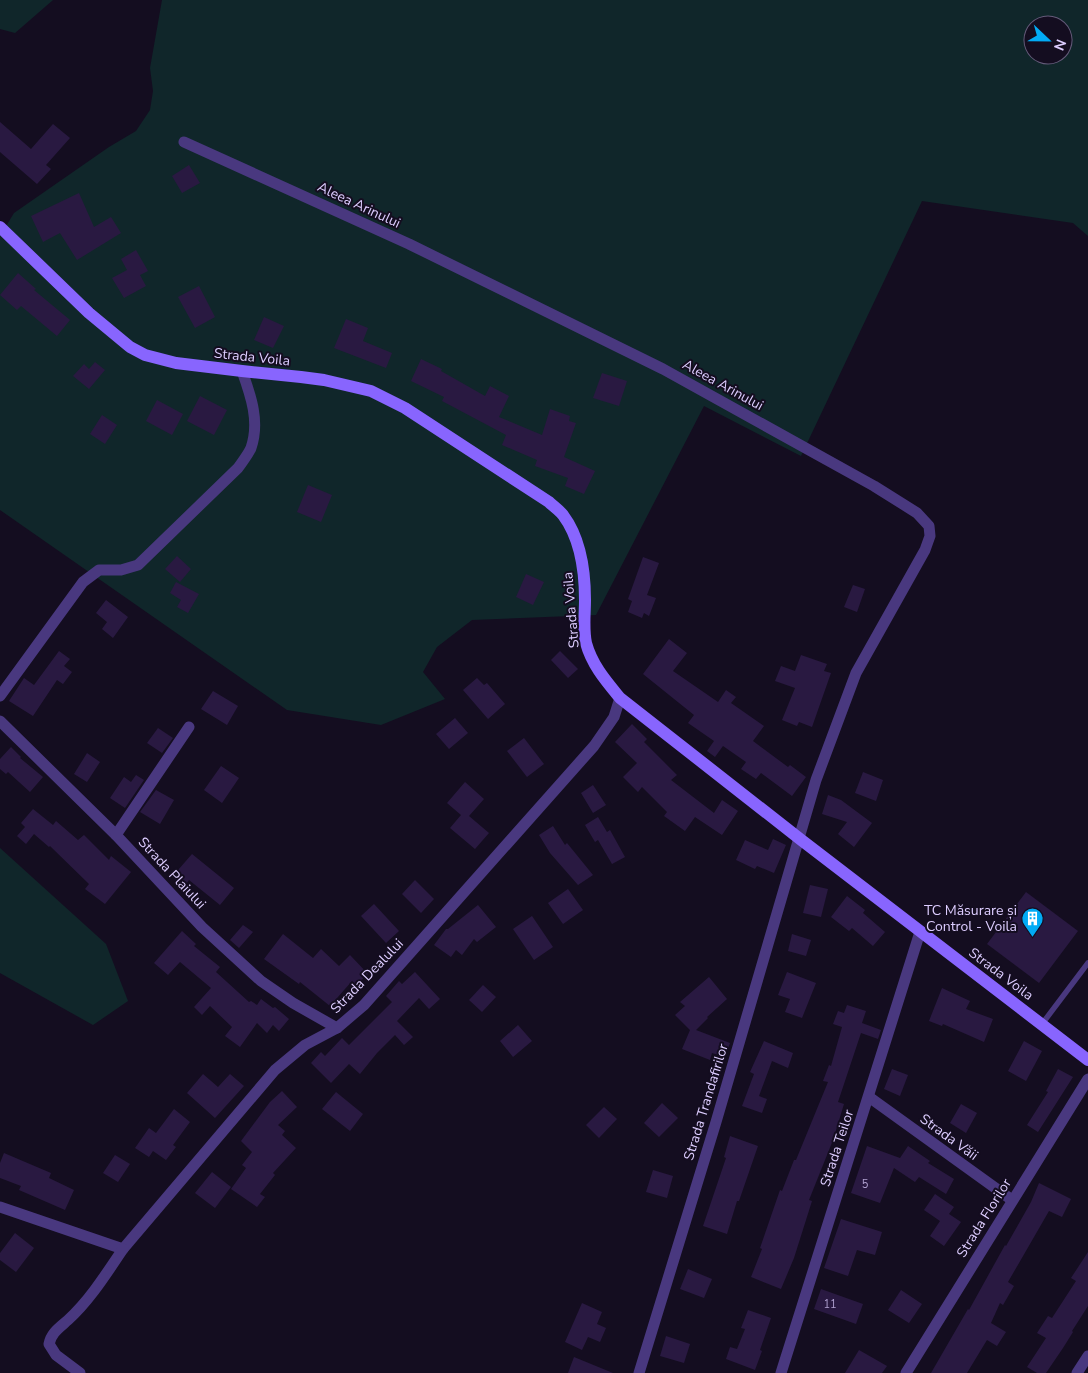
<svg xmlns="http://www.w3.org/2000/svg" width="1088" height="1373" font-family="'Nunito Sans',sans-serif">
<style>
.green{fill:#10262a;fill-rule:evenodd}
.building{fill:#291941}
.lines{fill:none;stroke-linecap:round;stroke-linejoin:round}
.lane{stroke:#49387f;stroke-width:5.5}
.street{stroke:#49387f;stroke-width:11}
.secondary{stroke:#8865fe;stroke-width:12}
.labels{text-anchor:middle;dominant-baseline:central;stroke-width:4;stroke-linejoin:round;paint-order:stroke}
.number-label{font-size:11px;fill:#b0a0d0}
.street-label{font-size:14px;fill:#ddcdff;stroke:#140d20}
.poi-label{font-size:14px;fill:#ddcdff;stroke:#140d20;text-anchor:end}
</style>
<rect width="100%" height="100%" fill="#140d20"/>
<g class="green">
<polygon points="0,0 53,0 15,33 0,29"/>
<path d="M162,0H1088V236L1073,223L922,201L801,456L704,406L596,615L472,620L437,647L423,672L445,699L381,725L287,710L0,510V236L14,213L109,147L136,131L150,110L153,91L150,68ZM1033,25H1063V55H1033Z"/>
<polygon points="0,848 106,944 128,1001 93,1025 0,973"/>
</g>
<g class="building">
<polygon points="0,122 31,149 53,124 70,138 46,165 51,169 37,184 0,152"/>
<polygon points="189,165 200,183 182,193 172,176"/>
<polygon points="79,193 94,227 111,217 121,233 77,260 60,233 43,242 31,216"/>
<polygon points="136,250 148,271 140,275 146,286 124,298 112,278 127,270 121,259"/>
<polygon points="18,273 36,289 34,290 70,320 57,336 21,306 17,310 0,295"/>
<polygon points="199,286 215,317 195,328 178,297"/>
<polygon points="264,317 284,326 273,348 254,340"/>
<polygon points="346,319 368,328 363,341 392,353 386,368 334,348"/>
<polygon points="421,359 442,369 441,371 485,396 490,386 509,396 499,417 542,435 550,409 570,416 569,421 576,423 564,457 595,471 584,494 565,486 568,478 535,466 537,460 502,445 506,435 442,401 444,397 411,381"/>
<polygon points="95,362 105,370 89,389 73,376 84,364 89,369"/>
<polygon points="602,373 627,381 619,406 593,398"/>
<polygon points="200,396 227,410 214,435 187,421"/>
<polygon points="157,400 183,414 172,435 146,421"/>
<polygon points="102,415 117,425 105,444 90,434"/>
<polygon points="308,485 332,495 321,522 297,512"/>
<polygon points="177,556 191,569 180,582 165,569"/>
<polygon points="643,557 659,563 647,595 656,598 649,616 644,613 642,618 628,612 632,601 628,599"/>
<polygon points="526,574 544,582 533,605 516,597"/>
<polygon points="176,582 199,594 188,613 177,607 181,600 170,593"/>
<polygon points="853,585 865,589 857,612 844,607"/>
<polygon points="106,600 128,617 113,638 102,629 107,622 96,613"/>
<polygon points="669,639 687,653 673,671 718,702 726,690 736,697 731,703 764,726 753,741 788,767 790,765 806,777 792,796 761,773 756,779 741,769 746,762 723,746 715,757 707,751 714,741 688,723 694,715 643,674"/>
<polygon points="59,651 70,659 64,666 72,672 63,684 57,680 33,716 9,701 24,678 34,685"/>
<polygon points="560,651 578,669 568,678 551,660"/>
<polygon points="801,655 827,664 824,671 831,673 812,727 799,722 797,726 782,720 795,688 775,681 781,666 795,671"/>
<polygon points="477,678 484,685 487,683 505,704 488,719 463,690"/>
<polygon points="213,691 238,706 227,725 201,709"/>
<polygon points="455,718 468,733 449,749 436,734"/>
<polygon points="632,724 647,739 644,742 677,775 671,780 714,813 722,800 738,811 722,835 695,817 685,831 664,816 667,812 642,787 638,792 623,777 637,763 615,742"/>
<polygon points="158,728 173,738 162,753 147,743"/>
<polygon points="524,738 544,764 527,777 507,751"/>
<polygon points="11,747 21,757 20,758 43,777 30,792 8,772 6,774 0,769 0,759"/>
<polygon points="87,753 100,762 87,782 74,774"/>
<polygon points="221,766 239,778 222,803 204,790"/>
<polygon points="863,772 883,780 876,801 855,793"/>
<polygon points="136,775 144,780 125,808 110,798 124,777 131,782"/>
<polygon points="465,782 484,799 469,816 489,833 475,849 450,828 461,815 447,803"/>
<polygon points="593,785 606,805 593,813 581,793"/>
<polygon points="156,790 174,800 160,824 140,812"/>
<polygon points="828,795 841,800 872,823 854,847 838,834 847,822 822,814"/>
<polygon points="33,809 53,825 56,821 78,840 84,835 109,860 111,856 131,872 105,904 85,889 89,884 50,846 49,847 34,834 26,844 17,836 25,827 21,823"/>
<polygon points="598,817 607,832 610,830 625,857 612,864 598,840 595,842 585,825"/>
<polygon points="553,826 565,845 567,843 593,875 578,885 550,853 539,835"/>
<polygon points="773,839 786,845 774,873 757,866 755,869 736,860 745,840 768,850"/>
<polygon points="192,854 234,888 220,905 189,880 184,887 172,877"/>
<polygon points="415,880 434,899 421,913 402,894"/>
<polygon points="810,885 828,889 821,917 803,913"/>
<polygon points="568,889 583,910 563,924 548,903"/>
<polygon points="1026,892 1078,931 1039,983 987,944"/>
<polygon points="847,896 865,910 863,913 885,932 873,946 852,928 849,931 831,917"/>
<polygon points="374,904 399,931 386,943 361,916"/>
<polygon points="478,905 496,927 477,942 474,939 462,955 456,950 451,957 434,945 446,929 448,929"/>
<polygon points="532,916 553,947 534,960 513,929"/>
<polygon points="243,925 253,932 239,948 230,940"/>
<polygon points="182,931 196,944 194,946 220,967 216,972 249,1002 251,1001 257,1005 261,999 273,1008 275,1007 289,1019 279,1031 273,1025 267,1033 257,1023 240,1047 225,1036 232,1027 210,1006 202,1015 194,1007 211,988 180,962 168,975 154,963"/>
<polygon points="283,934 313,958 321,949 339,966 350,955 368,974 356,985 352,981 330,1006 300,982 299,984 264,959"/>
<polygon points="792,934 811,940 806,956 788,951"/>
<polygon points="415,972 440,999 429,1009 419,998 397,1021 413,1037 404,1045 395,1035 377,1053 360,1074 349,1064 331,1083 311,1063 321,1052 325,1056 342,1038 349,1045 392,1002 386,996 399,981 402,984"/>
<polygon points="787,972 816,983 802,1018 785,1012 790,999 778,995"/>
<polygon points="709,977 727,999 707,1017 708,1018 696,1030 730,1043 725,1057 712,1053 710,1060 682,1049 690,1030 675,1015 685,1006 680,1002"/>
<polygon points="483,985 496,997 482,1012 469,1000"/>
<polygon points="942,988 970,1001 966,1009 993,1019 984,1042 943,1024 942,1026 929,1021"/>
<polygon points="847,1005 866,1011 862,1023 881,1030 878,1039 861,1033 838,1102 844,1104 833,1140 809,1200 812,1201 794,1258 781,1289 751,1277 762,1249 760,1248 780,1190 782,1191 794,1160 796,1160 828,1082 823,1081 829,1065 831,1066 842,1027 833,1024 838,1011 844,1013"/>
<polygon points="518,1025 532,1041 513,1057 500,1041"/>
<polygon points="764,1041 793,1053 788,1068 772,1061 759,1096 767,1099 762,1113 742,1106 754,1074 750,1072"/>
<polygon points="1024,1041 1042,1051 1026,1081 1008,1071"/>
<polygon points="892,1069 908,1075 900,1096 884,1089"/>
<polygon points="1058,1069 1073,1077 1038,1132 1027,1125 1048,1092 1046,1091"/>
<polygon points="203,1074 218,1087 230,1074 244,1086 215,1118 187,1093"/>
<polygon points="282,1091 297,1107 278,1125 285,1131 282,1135 296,1148 273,1173 275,1175 260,1194 265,1197 257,1207 231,1189 246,1168 242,1165 252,1152 241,1141 270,1102"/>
<polygon points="336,1092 363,1114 350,1131 322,1109"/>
<polygon points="662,1103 678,1118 659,1137 644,1123"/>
<polygon points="961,1104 977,1113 966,1133 950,1123"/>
<polygon points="604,1107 617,1119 599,1138 586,1125"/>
<polygon points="174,1109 190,1122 173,1145 176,1147 166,1160 153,1151 149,1157 135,1148 149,1128 156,1133"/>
<polygon points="730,1136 758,1146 739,1201 737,1201 727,1234 703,1226 726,1158 724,1157"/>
<polygon points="867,1146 900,1158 908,1146 930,1161 928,1163 954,1179 946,1194 919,1177 915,1182 894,1168 880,1203 851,1193"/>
<polygon points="4,1153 51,1173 49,1178 74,1190 65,1210 19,1190 21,1186 0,1178 0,1163"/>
<polygon points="115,1155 130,1164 118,1182 103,1173"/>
<polygon points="653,1170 673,1176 667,1198 646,1192"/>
<polygon points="212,1172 231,1187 215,1208 195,1193"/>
<polygon points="1039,1183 1071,1199 1062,1217 1049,1211 1008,1282 1014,1286 1003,1305 1000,1303 991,1323 1006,1332 997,1346 987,1340 967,1373 931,1373 968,1309 969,1310 1005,1245 1006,1246 1031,1202"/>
<polygon points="935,1194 954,1207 949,1214 961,1222 944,1246 930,1236 940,1221 924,1210"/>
<polygon points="841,1219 882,1232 875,1255 857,1250 848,1276 824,1268"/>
<polygon points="15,1233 34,1248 16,1272 0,1260 0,1253"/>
<polygon points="1088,1252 1088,1306 1072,1331 1073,1332 1063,1348 1046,1373 1037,1373 1027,1367 1046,1338 1037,1333 1048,1316 1052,1318 1076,1281 1071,1278"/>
<polygon points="688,1269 712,1279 704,1298 680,1289"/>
<polygon points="821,1289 863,1304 856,1324 814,1309"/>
<polygon points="901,1290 922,1304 909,1323 888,1310"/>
<polygon points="582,1303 602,1312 597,1324 606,1328 600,1342 588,1337 582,1350 565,1342"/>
<polygon points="748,1310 771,1318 760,1350 762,1351 755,1370 726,1359 730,1347 737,1349 745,1329 741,1328"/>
<polygon points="666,1336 690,1344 684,1363 660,1356"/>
<polygon points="859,1350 887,1366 882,1373 845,1373"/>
<polygon points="574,1357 613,1373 568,1373"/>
</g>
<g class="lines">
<polyline class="lane" points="1042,1024 1088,963"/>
<g class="street">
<polyline points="184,142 409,244 663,369 874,486 917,513 929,526 930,536 925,550 856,673 816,780 716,1122 639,1373"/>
<path d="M0,696L83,582L99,570H121L138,565L238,468C242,462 248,455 251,448C260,422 251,396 242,371"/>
<polyline points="0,721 116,835 202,927 261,981 293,1003 337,1028"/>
<polyline points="116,835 189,727"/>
<polyline points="869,1097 1012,1200"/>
<polyline points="0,1207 123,1249 275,1070 305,1045 337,1028 364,1005 594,746 614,717 620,698"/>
<path d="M80,1373L56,1355L49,1344C51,1333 59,1328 68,1320C90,1300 106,1274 123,1249"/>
<polyline points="781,1373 920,932"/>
<polyline points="906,1373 1088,1079"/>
<polyline points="1077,1373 1088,1356"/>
</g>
<path class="secondary" d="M0,227L89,313L130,347L145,355L176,363L242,371L301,377L324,380L371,391L405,408L549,502C553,506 559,510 563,515C581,539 585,571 585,600C585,614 583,629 586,643C592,665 606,681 620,698L800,839L1088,1060"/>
</g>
<defs>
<symbol id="building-pin" viewBox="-11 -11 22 30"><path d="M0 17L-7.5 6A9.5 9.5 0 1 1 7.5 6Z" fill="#02abf5" stroke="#140d20"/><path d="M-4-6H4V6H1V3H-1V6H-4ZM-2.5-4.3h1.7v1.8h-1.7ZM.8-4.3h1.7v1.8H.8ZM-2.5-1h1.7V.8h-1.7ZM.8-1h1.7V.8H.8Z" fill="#fff"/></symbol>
</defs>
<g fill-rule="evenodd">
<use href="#building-pin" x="1020" y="906" width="25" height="34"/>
</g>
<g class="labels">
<g class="number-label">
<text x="865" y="1184">5</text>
<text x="830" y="1304">11</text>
</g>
<g class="street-label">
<text transform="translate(359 205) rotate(25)">Aleea Arinului</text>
<text transform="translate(252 357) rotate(6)">Strada Voila</text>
<text transform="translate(723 385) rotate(29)">Aleea Arinului</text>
<text transform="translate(571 610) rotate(-95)">Strada Voila</text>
<text transform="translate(172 873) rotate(47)">Strada Plaiului</text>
<text transform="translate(1001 974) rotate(37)">Strada Voila</text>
<text transform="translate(367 976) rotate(-46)">Strada Dealului</text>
<text transform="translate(706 1102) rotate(-73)">Strada Trandafirilor</text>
<text transform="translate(949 1137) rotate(36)">Strada Văii</text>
<text transform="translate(837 1148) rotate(-72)">Strada Teilor</text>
<text transform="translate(984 1218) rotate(-58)">Strada Florilor</text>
</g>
<g class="poi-label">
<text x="1017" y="910">TC Măsurare și<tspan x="1017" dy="16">Control - Voila</tspan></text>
</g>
</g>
<g transform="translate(1048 40) rotate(112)"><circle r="24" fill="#140d20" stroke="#645a79"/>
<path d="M0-4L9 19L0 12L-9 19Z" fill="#02abf5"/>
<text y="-8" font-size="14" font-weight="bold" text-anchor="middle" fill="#ddcdff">N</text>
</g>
</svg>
